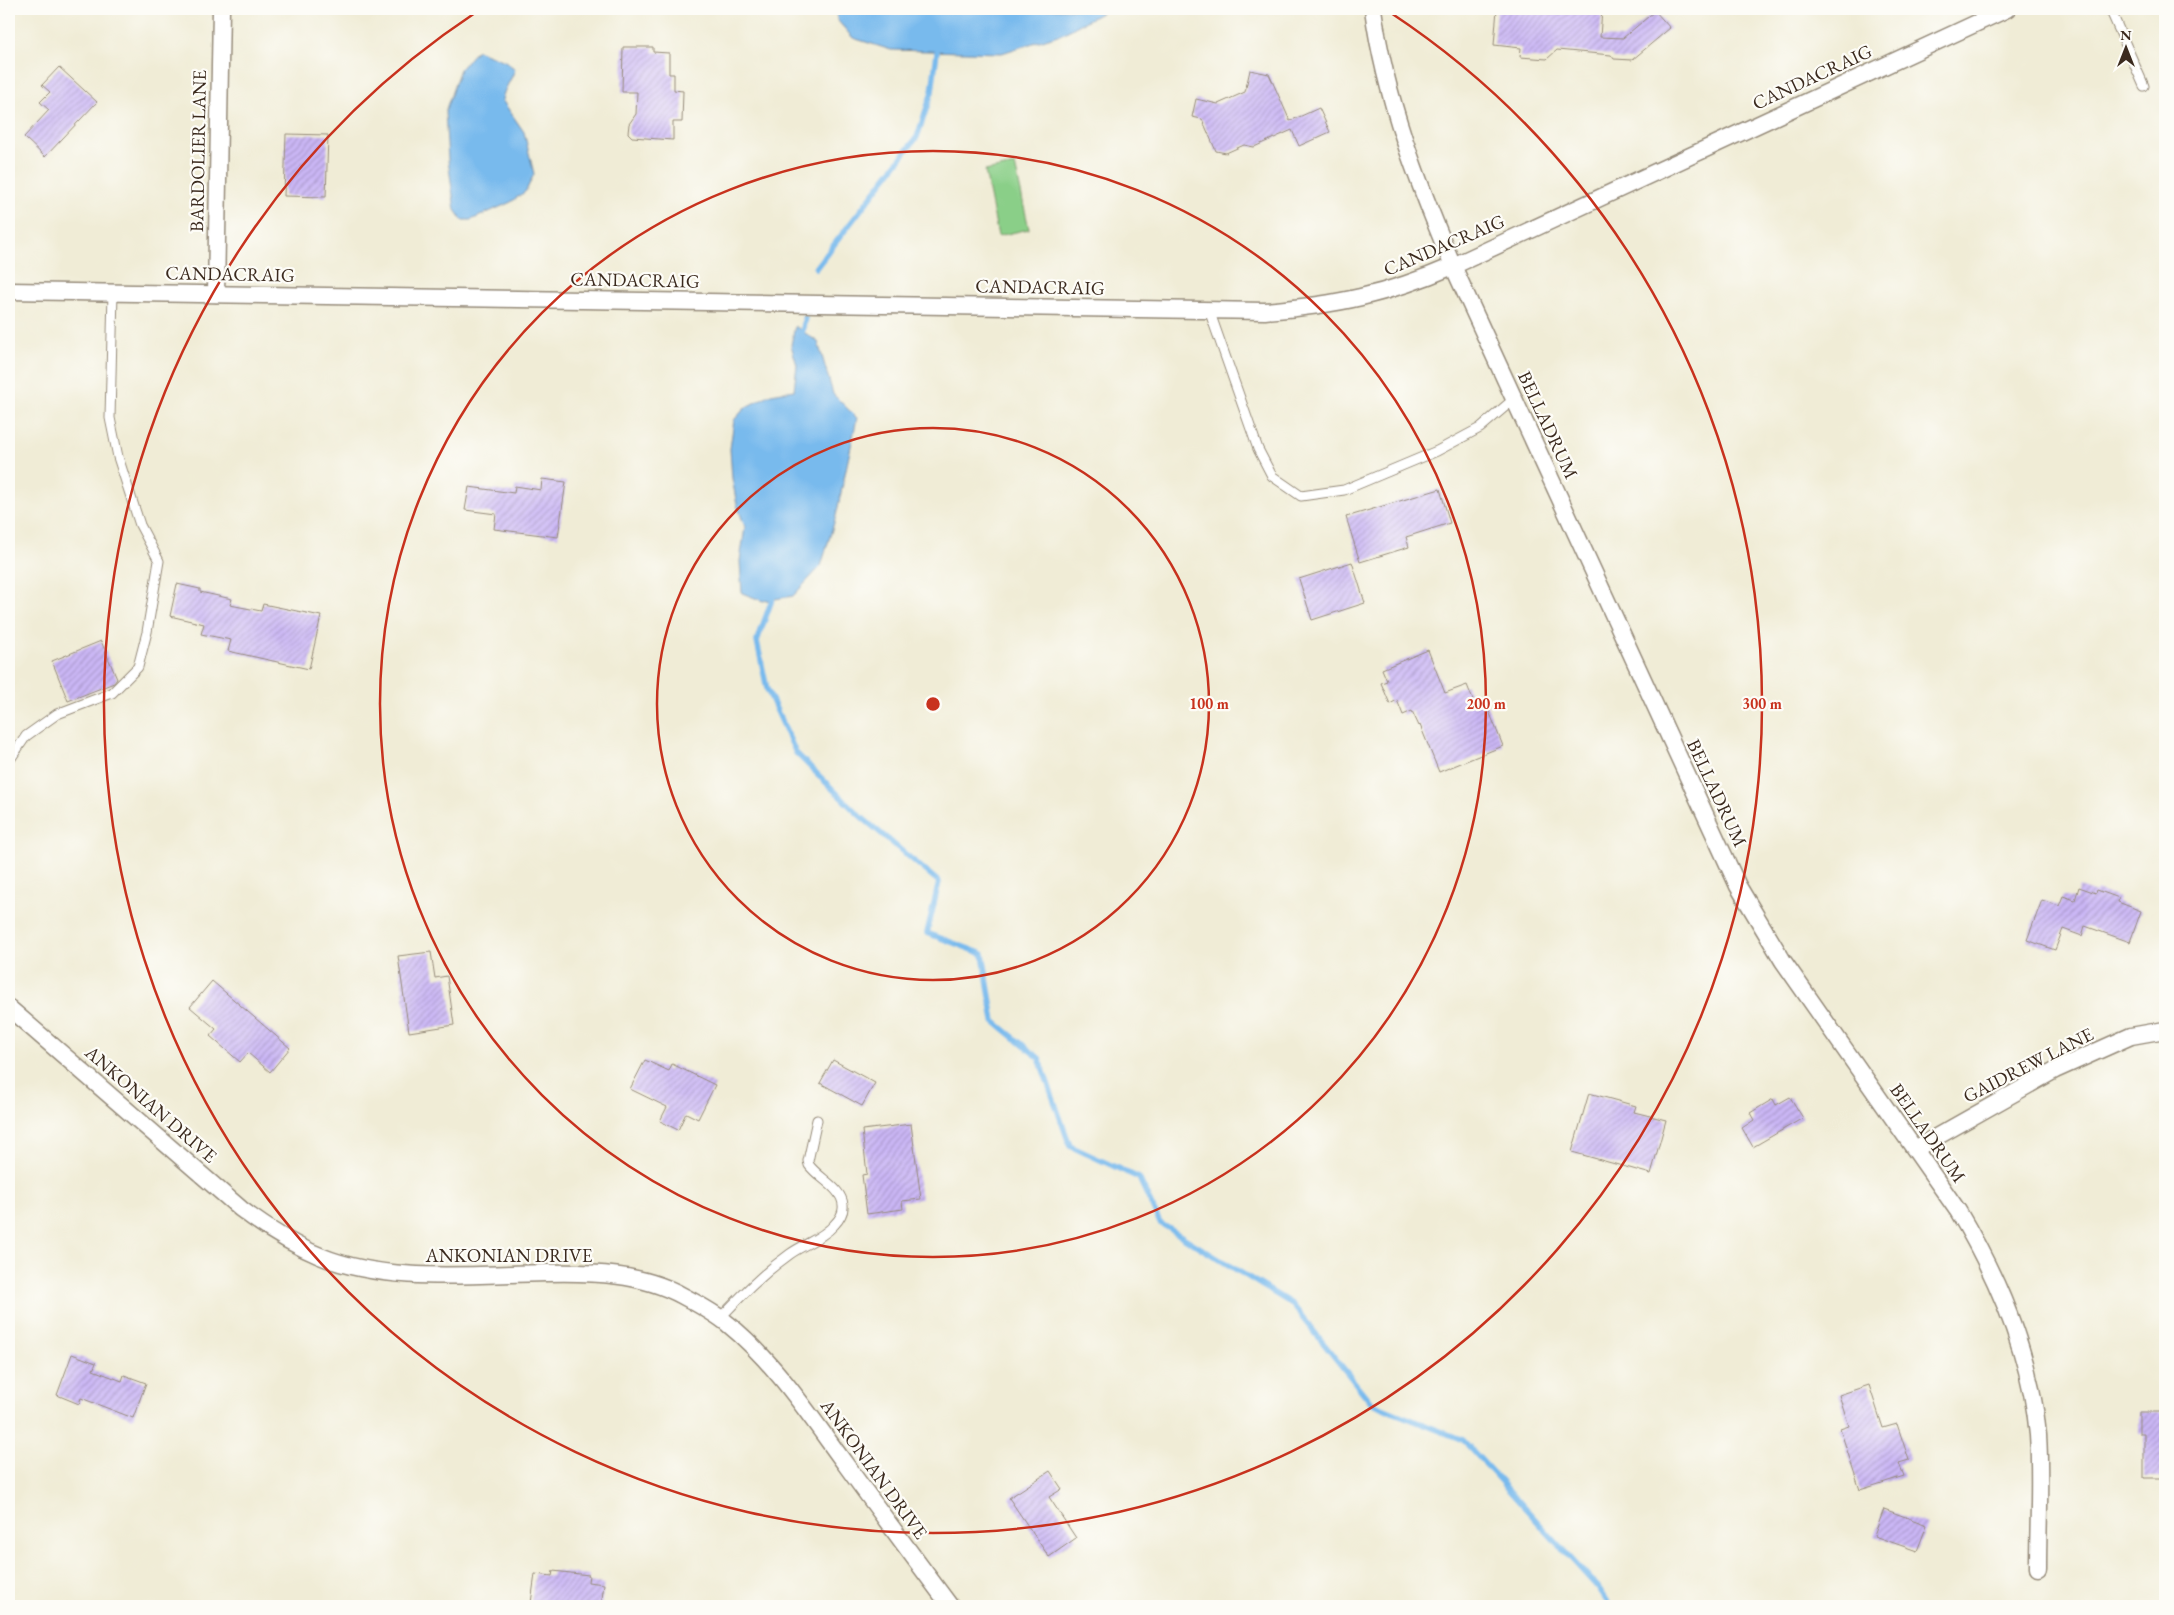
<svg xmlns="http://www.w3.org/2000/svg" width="2174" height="1615" font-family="'EB Garamond',serif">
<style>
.pitch{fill:#8acf88;stroke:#627c53}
.water{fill:#78baed;stroke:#5a7286}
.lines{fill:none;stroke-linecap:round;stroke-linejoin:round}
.stream{stroke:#78baed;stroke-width:5.5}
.building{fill:url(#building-hatch)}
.lane-casing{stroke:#968b7a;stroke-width:11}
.street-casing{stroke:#968b7a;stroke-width:19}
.lane{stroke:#fff;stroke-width:9}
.street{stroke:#fff;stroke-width:16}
.ring{fill:none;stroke:#c8321e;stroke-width:2.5}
.labels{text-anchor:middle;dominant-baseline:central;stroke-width:4.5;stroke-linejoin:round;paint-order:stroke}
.street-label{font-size:19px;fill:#3b2a1e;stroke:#fdfcf7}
.centre{fill:#c8321e;stroke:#fdfcf7;stroke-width:2.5}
.ring-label{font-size:15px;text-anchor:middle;font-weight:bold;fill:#c8321e;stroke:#fdfcf7;stroke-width:4.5;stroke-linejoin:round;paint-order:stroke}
</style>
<defs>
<pattern id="building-hatch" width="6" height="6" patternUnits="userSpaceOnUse" patternTransform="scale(1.25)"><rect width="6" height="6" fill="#cbb7f6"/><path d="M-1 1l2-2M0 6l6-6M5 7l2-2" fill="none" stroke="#a695c7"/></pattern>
</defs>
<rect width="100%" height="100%" fill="#fdfcf7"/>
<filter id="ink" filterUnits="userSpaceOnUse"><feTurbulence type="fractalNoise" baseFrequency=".02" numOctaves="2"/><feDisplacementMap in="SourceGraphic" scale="10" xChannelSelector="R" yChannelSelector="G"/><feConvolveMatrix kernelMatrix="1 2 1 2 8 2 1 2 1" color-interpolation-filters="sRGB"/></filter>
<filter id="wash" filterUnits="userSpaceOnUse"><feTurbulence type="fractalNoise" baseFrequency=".0096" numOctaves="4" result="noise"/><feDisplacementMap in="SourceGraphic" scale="20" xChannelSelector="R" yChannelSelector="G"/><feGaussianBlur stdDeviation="1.12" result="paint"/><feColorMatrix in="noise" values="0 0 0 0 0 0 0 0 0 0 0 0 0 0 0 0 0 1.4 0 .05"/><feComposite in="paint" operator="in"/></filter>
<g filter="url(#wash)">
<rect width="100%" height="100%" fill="#f0ecd6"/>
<polygon class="pitch" points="1015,165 1029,229 998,236 985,171"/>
<g class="water">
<polygon points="835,9 1108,9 1064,33 1002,53 891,50 853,38 838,21"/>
<path d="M477,50L505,61L515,69C511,81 504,88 502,100L524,132L534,174L526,191L511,202L471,220H462L455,210L448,160L445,112L460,69Z"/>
<polygon points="795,326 818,342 833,394 857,418 836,516 821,566 793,596 763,601 742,593 740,561 745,527 737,505 732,478 730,449 734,420 746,407 771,394 794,390 797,365 791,345"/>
</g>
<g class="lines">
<g class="stream">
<polyline points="816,268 917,137 932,92 937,52"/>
<polyline points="801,338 805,318"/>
<polyline points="774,594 757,641 767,689 796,753 859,815 939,882 927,933 983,954 994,1021 1039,1058 1070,1146 1139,1178 1160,1223 1292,1304 1372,1404 1463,1440 1598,1588 1610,1606"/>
</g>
</g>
<g id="blocks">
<g class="building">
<polygon points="1497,9 1602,9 1600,37 1623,38 1655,11 1670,28 1632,60 1614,59 1611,55 1557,50 1547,59 1520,57 1521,48 1494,45"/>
<polygon points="623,47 653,47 653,52 669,53 669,74 674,74 674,90 683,91 682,122 673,122 673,140 632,137 628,133 629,124 636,114 637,92 622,92"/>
<polygon points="59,67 97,102 45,157 24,137 49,110 40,102 50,92 42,85"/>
<polygon points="1250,70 1269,74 1290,121 1319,108 1330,132 1299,146 1292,130 1254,147 1244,145 1226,153 1216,151 1202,119 1192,117 1196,99 1218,104 1245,92"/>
<polygon points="286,134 328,135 326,197 284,196"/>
<polygon points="542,479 566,482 558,537 494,529 496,514 465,510 469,487 514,493 515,486 541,490"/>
<polygon points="1440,489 1450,523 1406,537 1409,547 1360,562 1346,517"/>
<polygon points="1352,562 1365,603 1312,620 1299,579"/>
<polygon points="177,584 200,589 200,592 232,599 230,605 261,611 263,604 321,616 309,669 228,651 231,640 201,634 204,624 170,616"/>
<polygon points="101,641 117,679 114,683 68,701 52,661"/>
<polygon points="1428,650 1445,693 1467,685 1475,705 1485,701 1503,746 1439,772 1420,725 1419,726 1412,711 1403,715 1397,700 1390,704 1381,683 1387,681 1382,669"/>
<polygon points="2079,887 2096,893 2097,890 2119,898 2118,902 2141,911 2130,942 2085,926 2082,936 2063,929 2055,950 2027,940 2042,900 2059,906 2063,896 2075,900"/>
<polygon points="431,952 435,978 447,976 454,1025 409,1032 398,956"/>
<polygon points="212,981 290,1048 270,1072 248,1053 240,1062 210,1036 216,1029 190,1007"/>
<polygon points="645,1060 669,1071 672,1064 715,1085 698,1119 686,1113 678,1130 660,1121 667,1107 630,1089"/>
<polygon points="833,1060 875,1083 862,1106 820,1083"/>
<polygon points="1589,1093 1636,1106 1634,1112 1666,1120 1651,1174 1572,1152"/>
<polygon points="1790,1097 1803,1118 1753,1147 1742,1128 1754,1120 1750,1113 1773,1099 1776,1105"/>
<polygon points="911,1124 921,1199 902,1201 903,1209 867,1214 862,1175 867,1174 862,1130"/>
<polygon points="72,1354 96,1363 93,1370 122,1381 124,1375 146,1383 133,1418 81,1398 79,1404 57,1395"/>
<polygon points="1869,1385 1883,1428 1897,1424 1909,1460 1899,1463 1904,1476 1860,1490 1840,1429 1849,1426 1839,1395"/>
<polygon points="2139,1412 2165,1412 2165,1478 2144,1478 2144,1433 2139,1433"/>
<polygon points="1050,1471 1062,1489 1049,1497 1076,1538 1049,1557 1009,1498"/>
<polygon points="1884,1509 1927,1525 1917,1551 1874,1536"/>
<polygon points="553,1571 589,1575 588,1582 604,1584 601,1606 536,1606 537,1604 531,1603 535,1574 552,1576"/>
</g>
</g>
</g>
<g filter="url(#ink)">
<use href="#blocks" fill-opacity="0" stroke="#968b7a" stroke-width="1"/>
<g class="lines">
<defs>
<g id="lane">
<polyline points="2110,9 2144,86"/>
<polyline points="1209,310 1258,449 1272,476 1301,496 1344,490 1437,451 1480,428 1514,399"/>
<polyline points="9,761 26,736 57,714 112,693 138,667 147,632 159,561 140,525 118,457 110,418 113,292"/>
<path d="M720,1318C743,1294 762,1274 790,1254C804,1244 823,1238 834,1225C839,1220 844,1212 843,1205C842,1188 818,1178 809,1165L808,1161L817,1120"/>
</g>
<g id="street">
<path d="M1373,9C1385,98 1418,183 1453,266L1738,886L1783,961L1958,1211C1999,1280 2031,1355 2038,1435C2041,1479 2038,1524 2038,1568"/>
<path d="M9,291L1265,311C1336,305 1386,295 1453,266L2007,9"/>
<polyline points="216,294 221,9"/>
<path d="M9,1008L241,1209C266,1228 291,1244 320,1256C388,1284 473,1274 546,1273C591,1272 642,1273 683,1296C698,1304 715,1313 728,1324C775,1362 810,1416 846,1465C880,1512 915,1559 950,1606"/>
<polyline points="1915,1149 2055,1070 2131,1036 2165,1030"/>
</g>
</defs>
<use href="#lane" class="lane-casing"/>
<use href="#street" class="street-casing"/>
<use href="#lane" class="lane"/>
<use href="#street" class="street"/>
</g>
</g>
<g class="ring">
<circle cx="933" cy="704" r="276"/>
<circle cx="933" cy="704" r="553"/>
<path d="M1391 13A829 829 0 1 1 475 13"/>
</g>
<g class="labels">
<g class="street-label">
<text transform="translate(1812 77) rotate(-25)">CANDACRAIG</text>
<text transform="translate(198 151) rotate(-89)">BARDOLIER LANE</text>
<text transform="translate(1444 245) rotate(-23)">CANDACRAIG</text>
<text transform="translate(230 274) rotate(1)">CANDACRAIG</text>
<text transform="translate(635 280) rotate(1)">CANDACRAIG</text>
<text transform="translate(1040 287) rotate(1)">CANDACRAIG</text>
<text transform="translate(1548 425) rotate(65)">BELLADRUM</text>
<text transform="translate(1717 793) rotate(65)">BELLADRUM</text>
<text transform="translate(2028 1065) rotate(-27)">GAIDREW LANE</text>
<text transform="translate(151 1104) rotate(41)">ANKONIAN DRIVE</text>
<text transform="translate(1928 1133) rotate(55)">BELLADRUM</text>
<text x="509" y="1255">ANKONIAN DRIVE</text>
<text transform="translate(874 1469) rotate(54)">ANKONIAN DRIVE</text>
</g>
</g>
<circle cx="933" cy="704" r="8" class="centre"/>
<g class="ring-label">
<text x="1209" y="709">100 m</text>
<text x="1486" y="709">200 m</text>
<text x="1762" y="709">300 m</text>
</g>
<rect width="2174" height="1615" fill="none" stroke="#fdfcf7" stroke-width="30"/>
<g transform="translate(2126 48)" stroke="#fdfcf7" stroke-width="4" paint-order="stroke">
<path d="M0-4L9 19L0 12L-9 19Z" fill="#3b2a1e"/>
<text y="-8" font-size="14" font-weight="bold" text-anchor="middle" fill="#3b2a1e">N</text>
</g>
</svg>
